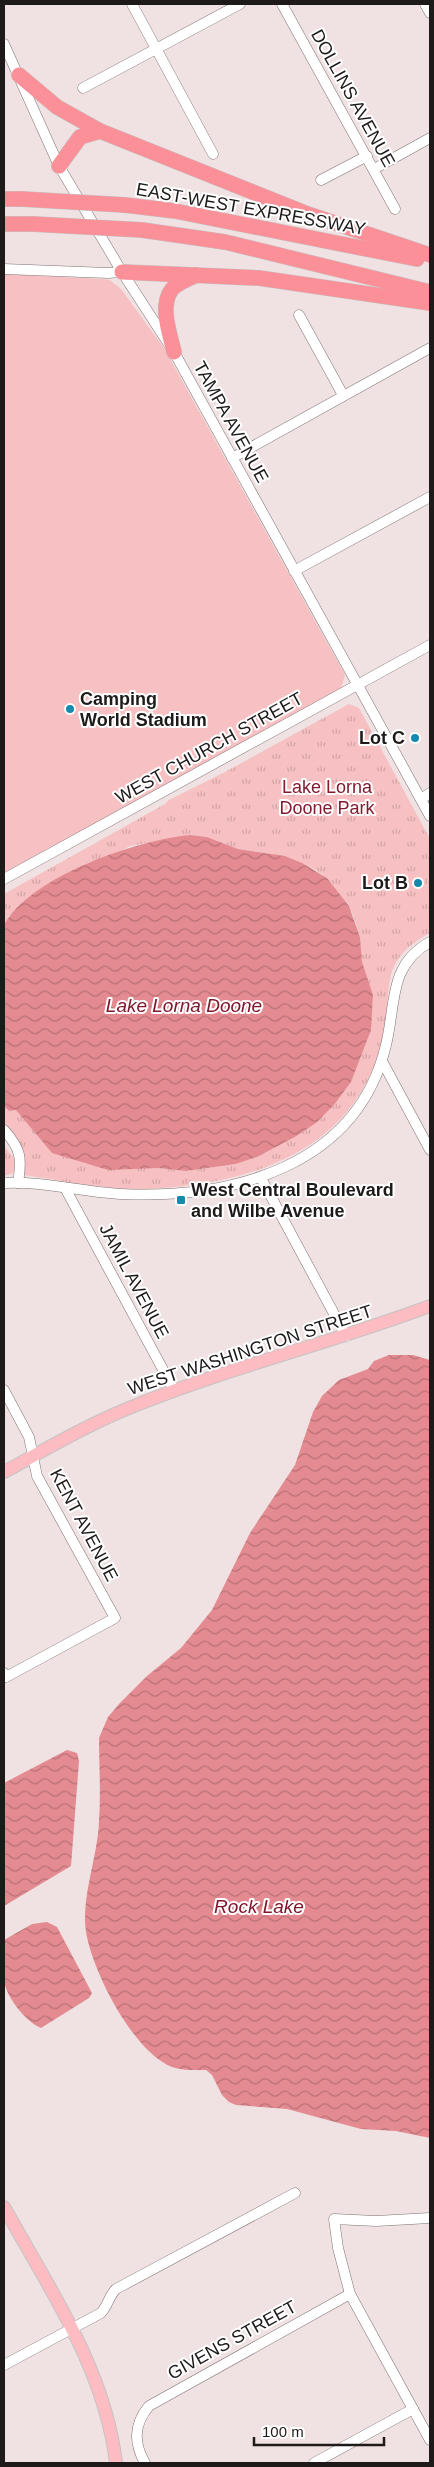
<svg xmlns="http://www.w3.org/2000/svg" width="434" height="2467" font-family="Arial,sans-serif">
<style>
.park{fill:url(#park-tufts)}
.garden{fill:#f7c0c2}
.water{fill:url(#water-waves)}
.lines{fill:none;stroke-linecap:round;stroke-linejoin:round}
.minor-casing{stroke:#7e7272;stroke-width:11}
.major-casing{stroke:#c4c3c3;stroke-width:14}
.highway-casing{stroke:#c4c3c3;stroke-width:16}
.minor{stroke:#fff;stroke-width:10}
.major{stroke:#fdbcc1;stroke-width:12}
.highway{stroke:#fb9098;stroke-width:15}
.highway-bridge-casing{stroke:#c4c3c3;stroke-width:16;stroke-linecap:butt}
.highway-bridge{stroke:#fb9098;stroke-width:15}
.poi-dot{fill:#158aae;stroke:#fff;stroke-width:2}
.labels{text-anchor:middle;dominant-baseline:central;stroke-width:4;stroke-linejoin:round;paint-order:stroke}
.street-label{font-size:18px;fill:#1e1a1a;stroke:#fff}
.poi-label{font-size:18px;font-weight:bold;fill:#1e1a1a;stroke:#fff;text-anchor:start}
.park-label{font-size:18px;fill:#841b2f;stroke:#fff}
.water-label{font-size:19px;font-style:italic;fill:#80172c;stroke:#fff}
</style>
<defs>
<pattern id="park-tufts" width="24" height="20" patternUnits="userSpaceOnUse" patternTransform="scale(1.25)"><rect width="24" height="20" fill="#f7c0c2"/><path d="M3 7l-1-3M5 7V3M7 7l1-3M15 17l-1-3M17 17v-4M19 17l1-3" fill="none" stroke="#d3a4a6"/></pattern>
<pattern id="water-waves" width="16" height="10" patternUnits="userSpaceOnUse" patternTransform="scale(1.25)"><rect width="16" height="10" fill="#e48b91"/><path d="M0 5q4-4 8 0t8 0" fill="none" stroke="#b87176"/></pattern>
</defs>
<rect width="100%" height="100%" fill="#f0e2e2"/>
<g class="park">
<path d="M349,704L359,708L430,839V933C377,962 394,986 383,1035C359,1150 253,1184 148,1189C107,1190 64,1181 24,1175V1153L20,1144L4,1124V1106L9,1111L16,1110L158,1168L186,1171L236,1164L257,1157L295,1137L316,1123L334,1105L351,1082L372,1011L373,995L361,962L360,937L354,917L349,906L327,878L316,870L285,856L238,849L207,837L190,835L130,846L111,856L89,862L35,893L9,916L4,925V894L165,804L169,800L225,772Z"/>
<polygon points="4,1146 14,1158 15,1150 17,1168 13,1173 4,1176"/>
</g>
<polygon class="garden" points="4,274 102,279 110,280 121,289 164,348 345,675 341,688 4,875"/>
<g class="water">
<path d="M190,835L207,837L238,849L285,856L302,863L327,878L349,906L360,937L362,962L373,995L371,1030L351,1082L334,1105L316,1123L295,1137L257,1157L236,1164L186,1171L158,1168L108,1170L52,1153L16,1110L9,1111L4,1106L5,1100L4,925C31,876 137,840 190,835Z"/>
<path d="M389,1355H413L430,1360V2138L396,2131L361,2129L287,2109L236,2105L229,2102L222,2095L212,2075L206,2070C195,2070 183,2071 172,2067C134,2052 95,1976 87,1937C79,1902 98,1857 99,1821C101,1793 99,1765 99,1738L108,1717L119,1704L147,1676L181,1648L212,1610L250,1533L295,1465L313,1412L322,1396L339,1380L368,1369L374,1361Z"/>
<polygon points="67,1750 77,1753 79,1761 71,1866 4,1906 4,1783"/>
<path d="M47,1922L57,1927L92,1993L89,1998L41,2028C25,2021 6,1997 4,1980C2,1967 4,1953 4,1940L32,1924Z"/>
</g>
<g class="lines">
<defs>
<g id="minor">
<polyline points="132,4 213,154"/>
<polyline points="282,4 395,209"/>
<polyline points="425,4 430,13"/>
<polyline points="4,44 59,166 122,272 174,352 430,816"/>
<polyline points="83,88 240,4"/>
<polyline points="374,169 430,138"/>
<polyline points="321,180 367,156"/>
<polyline points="4,269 108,273 122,272"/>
<polyline points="299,315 343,395"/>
<polyline points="232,458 430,348"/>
<polyline points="294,571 430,497"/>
<polyline points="421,799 430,793"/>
<polyline points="4,879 430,645"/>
<polyline points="382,1061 430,1150"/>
<path d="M4,1130C21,1149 22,1158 18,1183"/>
<polyline points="261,1178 346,1336"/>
<path d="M4,1183C43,1181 82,1192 121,1194C232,1199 357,1167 386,1045C396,1005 388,965 430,942"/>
<polyline points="65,1188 174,1390"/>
<polyline points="4,1390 29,1437 37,1476 115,1618 6,1677 4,1673"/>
<polyline points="430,2218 376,2221 334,2219 338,2248 350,2294 430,2440"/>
<path d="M4,2365L101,2313C108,2305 109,2296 116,2289L295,2193"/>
<path d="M145,2463C133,2442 134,2424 149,2406L350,2294"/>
<polyline points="314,2463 413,2409"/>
</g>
<g id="major">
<path d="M4,1472C48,1448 92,1422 139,1404C234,1366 334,1342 430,1306"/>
<path d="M4,2207C49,2288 105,2369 116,2463"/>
</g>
<g id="highway">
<polyline points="19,75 57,107 100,131 305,213 430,255"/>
<polyline points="59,166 80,137 100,131"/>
<polyline points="4,199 22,199"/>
<polyline points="125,205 175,211 417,259"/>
<polyline points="4,224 33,224"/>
<polyline points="142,230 225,242 430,292"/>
<polyline points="122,272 259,278 430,303"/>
<path d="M174,352C170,334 159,306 172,289C177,283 189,279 196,275"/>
</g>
</defs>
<use href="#minor" class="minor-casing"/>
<use href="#major" class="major-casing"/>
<use href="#highway" class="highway-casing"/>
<use href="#minor" class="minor"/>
<use href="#major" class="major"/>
<use href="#highway" class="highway"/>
<defs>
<g id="highway-bridge">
<polyline points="22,199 125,205"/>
<polyline points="33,224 142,230"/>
</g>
</defs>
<use href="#highway-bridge" class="highway-bridge-casing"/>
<use href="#highway-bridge" class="highway-bridge"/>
</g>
<g class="poi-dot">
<circle cx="70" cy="709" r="5"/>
<circle cx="415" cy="738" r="5"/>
<circle cx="418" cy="883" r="5"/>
<rect x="176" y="1195" width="10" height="10" rx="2.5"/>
</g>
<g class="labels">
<g class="street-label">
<text transform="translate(353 98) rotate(61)">DOLLINS AVENUE</text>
<text transform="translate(251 209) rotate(10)">EAST-WEST EXPRESSWAY</text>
<text transform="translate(231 422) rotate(61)">TAMPA AVENUE</text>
<text transform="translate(209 748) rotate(-29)">WEST CHURCH STREET</text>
<text transform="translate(134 1281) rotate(62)">JAMIL AVENUE</text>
<text transform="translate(250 1350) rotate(-18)">WEST WASHINGTON STREET</text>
<text transform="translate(84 1525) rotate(62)">KENT AVENUE</text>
<text transform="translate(232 2340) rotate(-29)">GIVENS STREET</text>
</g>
<g class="poi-label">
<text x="80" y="699">Camping<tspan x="80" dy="21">World Stadium</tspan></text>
<text x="405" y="738" text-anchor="end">Lot C</text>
<text x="408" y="883" text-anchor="end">Lot B</text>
<text x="191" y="1190">West Central Boulevard<tspan x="191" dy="21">and Wilbe Avenue</tspan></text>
</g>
<g class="park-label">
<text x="327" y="787">Lake Lorna<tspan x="327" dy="21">Doone Park</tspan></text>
</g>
<g class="water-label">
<text x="184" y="1005">Lake Lorna Doone</text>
<text x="259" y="1906">Rock Lake</text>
</g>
</g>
<rect width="434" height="2467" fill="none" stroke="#1e1a1a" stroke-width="10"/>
<path d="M254 2437v8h130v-8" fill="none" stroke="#1e1a1a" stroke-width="2.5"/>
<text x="262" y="2437" font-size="15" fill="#1e1a1a" stroke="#ffffff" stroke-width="4" paint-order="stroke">100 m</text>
</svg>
